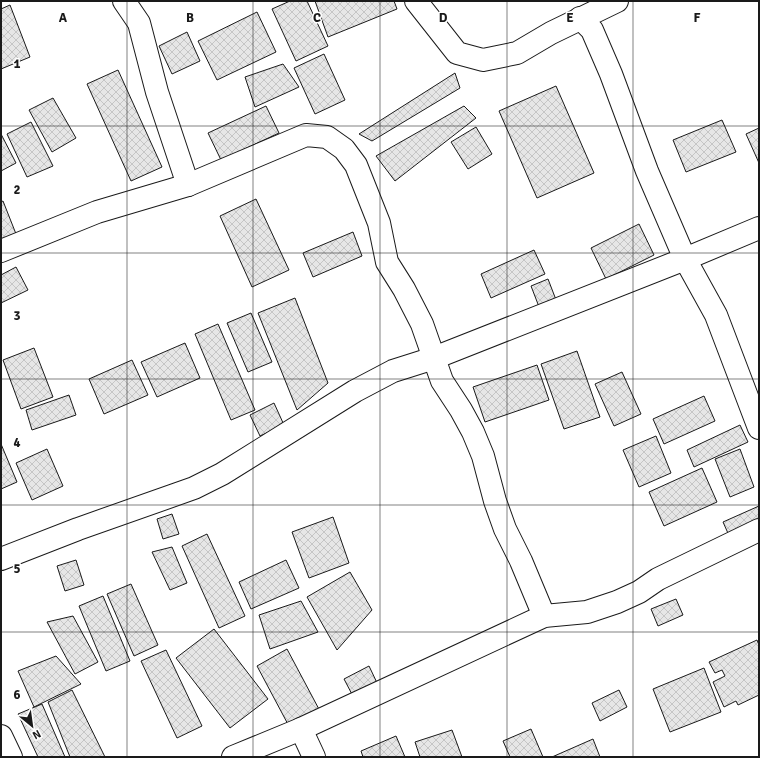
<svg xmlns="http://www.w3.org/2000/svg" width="760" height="758" font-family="Signika,sans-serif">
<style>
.building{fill:url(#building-cross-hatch);stroke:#1a1a1a}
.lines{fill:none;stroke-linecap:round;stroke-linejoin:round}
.minor-casing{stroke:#1a1a1a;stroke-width:24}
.minor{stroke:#fff;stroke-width:22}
.grid{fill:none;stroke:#1a1a1a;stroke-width:1;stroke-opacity:0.55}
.grid-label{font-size:13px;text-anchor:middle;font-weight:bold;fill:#1a1a1a;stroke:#fff;stroke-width:3;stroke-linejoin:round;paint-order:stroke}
</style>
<defs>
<pattern id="building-cross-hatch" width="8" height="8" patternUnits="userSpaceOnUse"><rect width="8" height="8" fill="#e6e6e6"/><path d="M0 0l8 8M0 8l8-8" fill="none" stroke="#c5c5c5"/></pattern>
</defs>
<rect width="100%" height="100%" fill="#fff"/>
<g class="building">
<polygon points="290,1 307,1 328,46 296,61 272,9"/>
<polygon points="315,1 394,1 397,9 328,37"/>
<polygon points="10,5 30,57 1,69 1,9"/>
<polygon points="257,12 276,52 217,80 198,41"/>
<polygon points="187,32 200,61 172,74 159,46"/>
<polygon points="324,54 345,100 315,114 294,68"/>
<polygon points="283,64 299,87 255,107 245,77"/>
<polygon points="118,70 162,167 131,181 87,84"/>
<polygon points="455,73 460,88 372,141 359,134"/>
<polygon points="556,86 594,173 537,198 499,111"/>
<polygon points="53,98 76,138 52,152 29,110"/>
<polygon points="266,106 279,133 221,160 208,133"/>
<polygon points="464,106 476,118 395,181 376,156"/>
<polygon points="722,120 736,152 686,172 673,140"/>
<polygon points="31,122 53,166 27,177 7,134"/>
<polygon points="476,127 492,154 468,169 451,142"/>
<polygon points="759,128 759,163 746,134"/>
<polygon points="1,134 16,163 1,171"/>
<polygon points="256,199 289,270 252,287 220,216"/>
<polygon points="3,201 18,239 1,246 1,202"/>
<polygon points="639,224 654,255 606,279 591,248"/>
<polygon points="353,232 362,256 313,277 303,253"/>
<polygon points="534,250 545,274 491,298 481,274"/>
<polygon points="16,267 28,290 1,303 1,275"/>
<polygon points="548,279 558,305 541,312 531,286"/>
<polygon points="295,298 328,383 297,410 258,313"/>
<polygon points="251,313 272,362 248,372 227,323"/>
<polygon points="218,324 255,410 231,420 195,334"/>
<polygon points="185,343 200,378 157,397 141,362"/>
<polygon points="34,348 53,397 21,409 3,360"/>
<polygon points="577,351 600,417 564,429 541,364"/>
<polygon points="132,360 148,395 104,414 89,379"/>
<polygon points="537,365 549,400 485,422 473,387"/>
<polygon points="622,372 641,414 614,426 595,384"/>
<polygon points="69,395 76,415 32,430 26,410"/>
<polygon points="704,396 715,421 664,444 653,419"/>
<polygon points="274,403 284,425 260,436 250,415"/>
<polygon points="740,425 748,442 694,467 687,450"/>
<polygon points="656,436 671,473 639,487 623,450"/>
<polygon points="1,444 17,482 1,489"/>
<polygon points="47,449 63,486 32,500 16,463"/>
<polygon points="740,449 754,487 730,497 715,459"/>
<polygon points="702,468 717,502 664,526 649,492"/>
<polygon points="759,506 759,527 731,540 723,522"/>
<polygon points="172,514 179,534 163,539 157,519"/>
<polygon points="333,517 349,563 309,578 292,532"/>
<polygon points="207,534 245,616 219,628 182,546"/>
<polygon points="172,547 187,583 170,590 152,552"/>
<polygon points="76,560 84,585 65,591 57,566"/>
<polygon points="286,560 299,588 251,609 239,582"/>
<polygon points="350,572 372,610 337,650 307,597"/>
<polygon points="131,584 158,645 134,656 107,594"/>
<polygon points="103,596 130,661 106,671 79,606"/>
<polygon points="676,599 683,615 658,626 651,609"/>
<polygon points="301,601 318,632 270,649 259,615"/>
<polygon points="73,616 98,662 75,674 47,622"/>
<polygon points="214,629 268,699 230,728 176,658"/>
<polygon points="757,640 759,645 759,695 738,705 736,701 724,707 713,682 725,676 722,670 715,673 709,662"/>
<polygon points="287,649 321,713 291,730 257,666"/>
<polygon points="166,650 202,726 177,738 141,661"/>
<polygon points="56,656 81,684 34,707 18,671"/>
<polygon points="369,666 379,687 355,700 344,679"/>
<polygon points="704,668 721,712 670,732 653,689"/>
<polygon points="72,690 105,757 70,757 48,702"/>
<polygon points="619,690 627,707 600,721 592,703"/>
<polygon points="42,704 65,757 38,757 18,714"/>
<polygon points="531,729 543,757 510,757 503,741"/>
<polygon points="452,730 462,757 420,757 415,742"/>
<polygon points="396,736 405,757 363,757 361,751"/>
<polygon points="593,739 600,757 552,757"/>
</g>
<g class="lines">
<defs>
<g id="minor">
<polyline points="124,1 139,23 157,92 188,185"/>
<polyline points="416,1 457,53 483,60 517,53 551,33 617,1"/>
<polyline points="580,18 592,30 611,74 647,171 685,259 716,315 759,428"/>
<polyline points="1,251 97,212 188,185 306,135 327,137 344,149 356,165 379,223 387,262 404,289 422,324 442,381 461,410 473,432 483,456 495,501 505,529 521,561 544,616"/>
<polyline points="1,559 78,529 194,488 222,474 355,391 393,371 434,358 685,259 759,228"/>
<polyline points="301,729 314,757"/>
<polyline points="1,736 11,757"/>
<polyline points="233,757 301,729 544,616 587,612 617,602 639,592 658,579 759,530"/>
</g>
</defs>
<use href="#minor" class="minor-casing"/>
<use href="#minor" class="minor"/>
</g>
<path class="grid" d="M127,1V757M253,1V757M380,1V757M507,1V757M633,1V757M1,126H759M1,253H759M1,379H759M1,505H759M1,632H759"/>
<g class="grid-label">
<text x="63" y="22">A</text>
<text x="190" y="22">B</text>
<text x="317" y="22">C</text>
<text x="443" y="22">D</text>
<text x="570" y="22">E</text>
<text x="697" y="22">F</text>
<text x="17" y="68">1</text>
<text x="17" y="194">2</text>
<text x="17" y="320">3</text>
<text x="17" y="447">4</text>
<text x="17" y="573">5</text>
<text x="17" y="699">6</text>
</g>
<rect width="760" height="758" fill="none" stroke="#1a1a1a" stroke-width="4"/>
<g transform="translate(32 726) rotate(151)" stroke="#ffffff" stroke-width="3" paint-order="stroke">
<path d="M0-3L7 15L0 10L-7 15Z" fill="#1a1a1a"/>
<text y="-6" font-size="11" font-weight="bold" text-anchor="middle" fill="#1a1a1a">N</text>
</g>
</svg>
